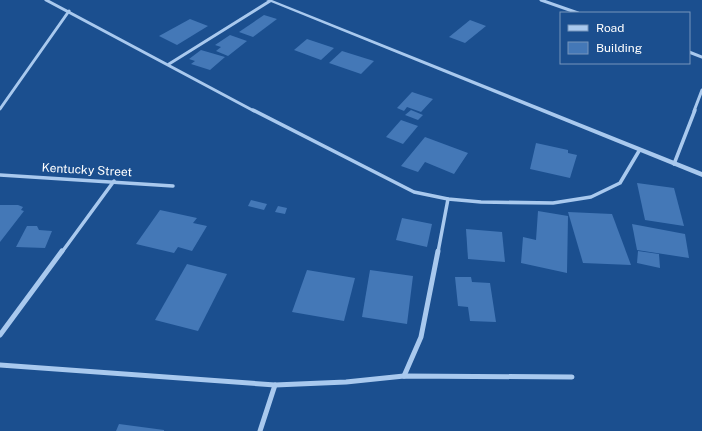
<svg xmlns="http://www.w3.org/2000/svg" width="702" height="431" font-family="'Public Sans',sans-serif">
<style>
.building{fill:#4478b7}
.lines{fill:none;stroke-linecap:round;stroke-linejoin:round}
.minor-far2{stroke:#a9c9ee;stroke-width:3}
.minor-far1{stroke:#a9c9ee;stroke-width:3.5}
.minor{stroke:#a9c9ee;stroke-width:5}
.tertiary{fill:#a9c9ee;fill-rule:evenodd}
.labels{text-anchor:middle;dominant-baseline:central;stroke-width:3;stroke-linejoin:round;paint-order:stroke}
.street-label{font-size:12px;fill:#fff;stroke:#1b4f8f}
</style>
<rect width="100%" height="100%" fill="#1b4f8f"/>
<g class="building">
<polygon points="264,15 277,19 253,37 239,32"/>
<polygon points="190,19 208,26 177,45 159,36"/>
<polygon points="470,20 486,26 465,43 449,37"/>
<polygon points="230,35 247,41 228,56 216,51 221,47 215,45"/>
<polygon points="307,39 334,48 321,60 294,50"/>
<polygon points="201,50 225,57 210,70 191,64 195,61 189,59"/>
<polygon points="342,51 374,61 361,74 329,63"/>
<polygon points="412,92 433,99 421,112 407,107 404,111 397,108"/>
<polygon points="411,110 423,115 418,120 405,115"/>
<polygon points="401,120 418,126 403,144 386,137"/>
<polygon points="425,137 468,153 454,174 425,162 418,172 401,166"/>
<polygon points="536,143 568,150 568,153 577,155 570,178 530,169"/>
<polygon points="637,183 674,188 684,226 645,220"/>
<polygon points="251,200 267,204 264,210 248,206"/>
<polygon points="0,205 18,205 23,207 21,210 24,211 0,242"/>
<polygon points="278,206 287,208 285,214 275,212"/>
<polygon points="160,210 197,218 193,223 207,226 192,251 178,247 174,253 136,244"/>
<polygon points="538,211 568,216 567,273 521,263 523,237 536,240"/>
<polygon points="568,212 612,214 631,265 583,263"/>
<polygon points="402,218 432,224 427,247 396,240"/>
<polygon points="632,224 685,234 689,258 637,250"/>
<polygon points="27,226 37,226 39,230 52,231 45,248 16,247"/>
<polygon points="466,229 502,232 505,262 468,259"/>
<polygon points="638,251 659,254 660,268 637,263"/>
<polygon points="187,264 227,274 198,331 155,320"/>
<polygon points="307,270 355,278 344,321 292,312"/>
<polygon points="370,270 413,276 407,324 362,317"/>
<polygon points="455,277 471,277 472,282 490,283 496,322 470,321 468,307 458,306"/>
<polygon points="119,424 164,430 164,431 116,431"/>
</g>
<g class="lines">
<g class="minor-far2">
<polyline points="46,0 254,111"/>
<polyline points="541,0 578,13"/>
<polyline points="689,52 702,57"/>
<polyline points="169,64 270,1"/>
<polyline points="0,109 69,11"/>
<polyline points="694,111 702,90"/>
</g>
<g class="minor-far1">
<polyline points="253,110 414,192 448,199 481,202 553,203 591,197 620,183 639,151"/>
<polyline points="674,164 695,110"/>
<polyline points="0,175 173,186"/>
<polyline points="62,252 114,181"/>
<polyline points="438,252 448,199"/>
</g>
<g class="minor">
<polyline points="0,335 62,251"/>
<polyline points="0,365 275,385 346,382 404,376 572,377"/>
<polyline points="404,376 421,337 438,251"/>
<polyline points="260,431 275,385"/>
</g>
<polygon class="tertiary" points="266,0 272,0 702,172 702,177"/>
</g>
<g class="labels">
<g class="street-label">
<text transform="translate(87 170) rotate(3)">Kentucky Street</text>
</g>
</g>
<rect x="560" y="12" width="130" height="52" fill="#1b4f8f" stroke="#7695bc"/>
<rect x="568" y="25" width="20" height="6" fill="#a9c9ee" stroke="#7695bc"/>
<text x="596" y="32" font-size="12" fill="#ffffff">Road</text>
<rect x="568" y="42" width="20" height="12" fill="#4478b7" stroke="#7695bc"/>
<text x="596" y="52" font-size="12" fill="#ffffff">Building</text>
</svg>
